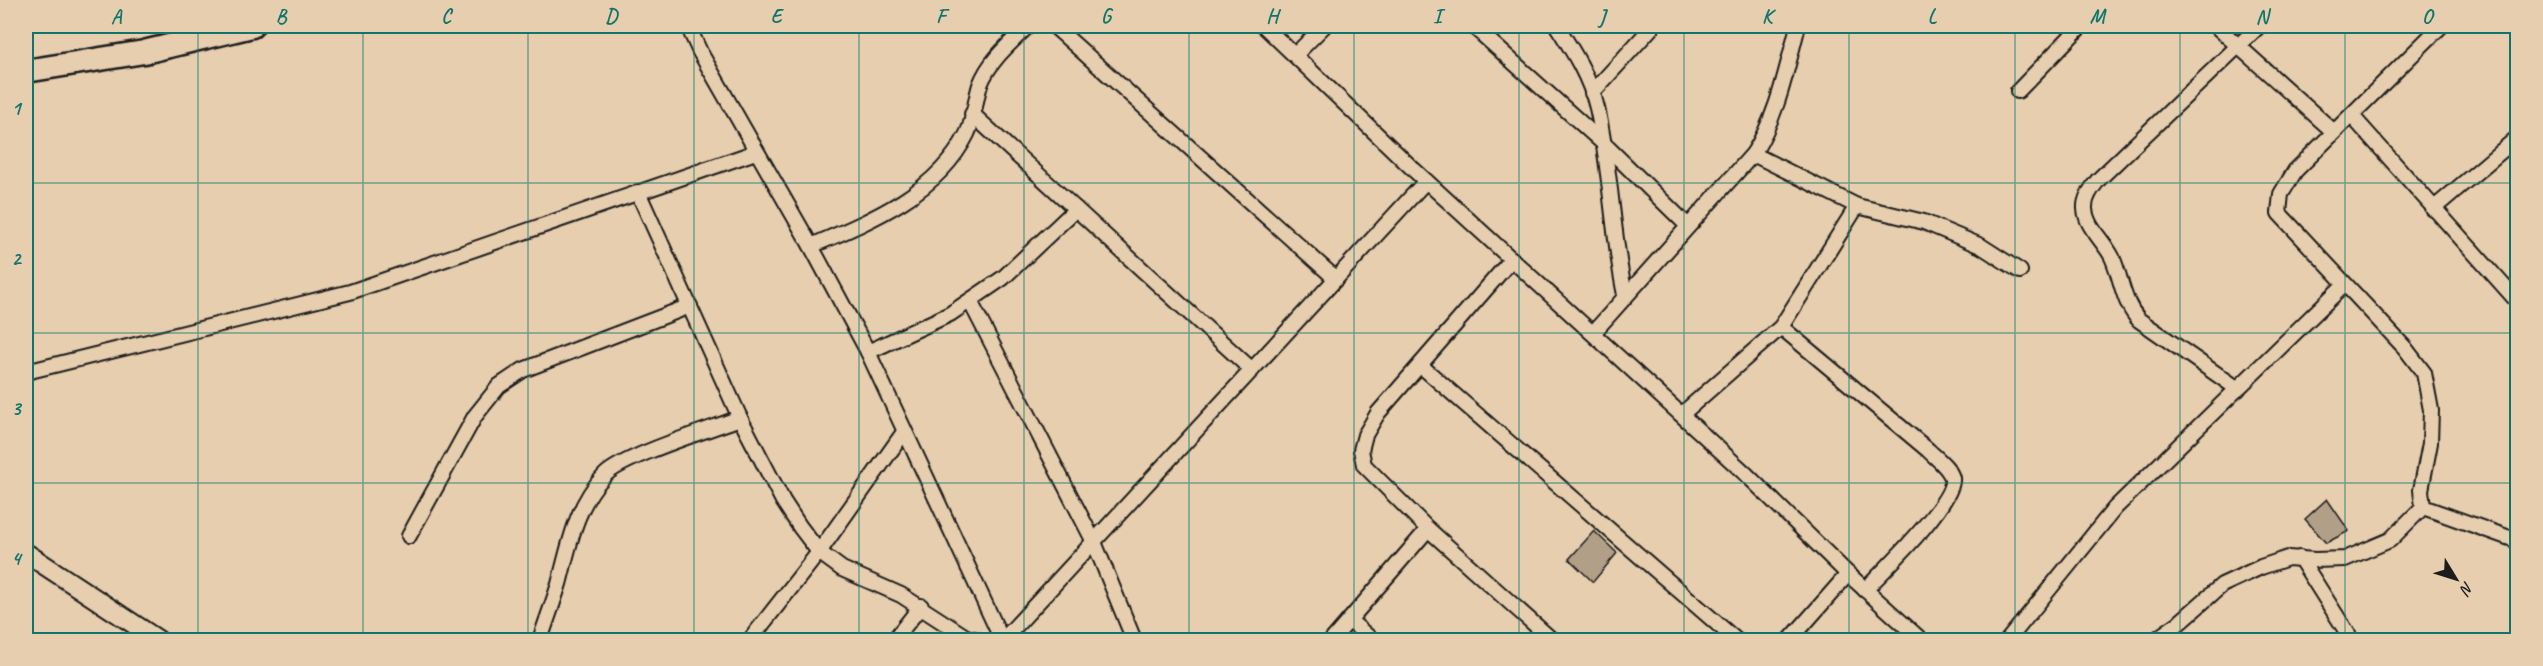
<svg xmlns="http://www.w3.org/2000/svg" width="2543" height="666" font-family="Caveat,sans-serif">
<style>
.building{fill:#b19f88;stroke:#1c1c1c;stroke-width:1.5}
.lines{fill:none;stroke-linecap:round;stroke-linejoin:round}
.minor-casing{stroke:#1c1c1c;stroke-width:18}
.tertiary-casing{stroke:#1c1c1c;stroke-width:22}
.primary-casing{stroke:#1c1c1c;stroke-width:27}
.minor{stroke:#e6ceae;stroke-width:14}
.tertiary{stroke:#e6ceae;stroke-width:18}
.primary{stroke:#e6ceae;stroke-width:22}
.grid{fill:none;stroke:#0f766e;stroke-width:1.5;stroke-opacity:0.55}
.neatline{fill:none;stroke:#0f766e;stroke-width:2}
.grid-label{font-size:20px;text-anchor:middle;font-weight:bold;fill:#0f766e}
</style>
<rect width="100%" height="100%" fill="#e6ceae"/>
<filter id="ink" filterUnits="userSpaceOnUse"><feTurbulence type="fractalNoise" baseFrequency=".0167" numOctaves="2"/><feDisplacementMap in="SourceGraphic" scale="12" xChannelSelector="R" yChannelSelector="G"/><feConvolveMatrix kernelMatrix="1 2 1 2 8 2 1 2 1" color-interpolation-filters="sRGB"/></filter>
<g filter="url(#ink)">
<g class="building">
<polygon points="2327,499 2349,531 2326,543 2305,519"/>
<polygon points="1594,531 1617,553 1593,582 1569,559"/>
</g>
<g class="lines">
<defs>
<g id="minor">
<polyline points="688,26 700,52 811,246 868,352 1002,640"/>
<polyline points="1054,26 1336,279"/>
<polyline points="1264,26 1413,169 1747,475 1848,574 1921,640"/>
<polyline points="1473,26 1602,142 1688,226"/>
<path d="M1557,26C1573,51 1590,78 1597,108C1611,169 1612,233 1625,295"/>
<polyline points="2216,26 2334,132"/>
<polyline points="1295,55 1324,26"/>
<polyline points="2018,91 2081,26"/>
<polyline points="1592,93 1653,26"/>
<polyline points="972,114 1252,370"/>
<polyline points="2352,116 2518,302"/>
<polyline points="1753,154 1857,206 1924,222 1981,246 2020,271"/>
<polyline points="638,192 740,418 783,501 800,527 819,552 842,569 901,595 966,637 978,640"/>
<polyline points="2433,209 2518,137"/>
<path d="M811,246C870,221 937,194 967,134C974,120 975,101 980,85C989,61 1010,43 1028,26"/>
<polyline points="1512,259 1378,413 1365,435 1361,450 1364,465 1428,529 1552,640"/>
<polyline points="970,301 1094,542 1134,640"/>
<path d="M1781,327L1928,450C1936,458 1949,467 1952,478C1956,501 1882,572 1865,590"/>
<path d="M1593,333L1753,154C1778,115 1786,70 1798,26"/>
<polyline points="868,352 950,314 1003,278 1076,209"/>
<polyline points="1420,365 1736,640"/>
<polyline points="26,372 350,292 756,152"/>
<path d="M2238,389L2139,320C2122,301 2122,279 2112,257C2104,241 2086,227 2085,209C2084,198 2092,188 2098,180L2259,26"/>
<polyline points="1682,414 1781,327 1857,206"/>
<polyline points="2423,507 2421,490 2430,443 2431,410 2424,373 2405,348 2279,213 2281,194 2295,171 2441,26"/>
<polyline points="2423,507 2518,541"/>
<polyline points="409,536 475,416 499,386 523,370 690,306"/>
<polyline points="2300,558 2348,634 2349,640"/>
<polyline points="1349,620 1372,640"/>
<path d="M540,640C546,622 553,603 559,584C569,546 576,504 605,475C624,456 711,429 740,418"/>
<polyline points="750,640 819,552 904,432"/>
<polyline points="894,640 921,606"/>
<polyline points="1003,640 1426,181"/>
<polyline points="1332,640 1428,529"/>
<polyline points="1790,640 1848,574"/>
<polyline points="2008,640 2115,508 2344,285"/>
<polyline points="2155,640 2179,623 2222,585 2261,567 2288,558 2315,560 2345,559 2390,540 2423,507"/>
</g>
<polyline id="tertiary" points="26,553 158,640"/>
<polyline id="primary" points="26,71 144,52 252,26"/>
</defs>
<use href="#minor" class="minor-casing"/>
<use href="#tertiary" class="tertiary-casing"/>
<use href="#primary" class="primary-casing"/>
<use href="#minor" class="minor"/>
<use href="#tertiary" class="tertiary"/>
<use href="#primary" class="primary"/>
</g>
</g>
<path class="grid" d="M198,26V640M363,26V640M528,26V640M694,26V640M859,26V640M1024,26V640M1189,26V640M1354,26V640M1519,26V640M1684,26V640M1849,26V640M2015,26V640M2180,26V640M2345,26V640M26,183H2518M26,333H2518M26,483H2518"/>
<rect width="2543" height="666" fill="none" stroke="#e6ceae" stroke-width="66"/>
<g transform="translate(2456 579) rotate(128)" stroke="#e6ceae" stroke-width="4.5" paint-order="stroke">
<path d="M0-4.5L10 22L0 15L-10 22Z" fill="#1c1c1c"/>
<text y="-9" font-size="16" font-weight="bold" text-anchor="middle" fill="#1c1c1c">N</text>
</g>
<rect x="33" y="33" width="2477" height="600" class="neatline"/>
<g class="grid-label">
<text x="116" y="23">A</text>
<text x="281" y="23">B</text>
<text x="446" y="23">C</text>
<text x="611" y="23">D</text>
<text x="776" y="23">E</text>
<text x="941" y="23">F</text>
<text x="1106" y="23">G</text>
<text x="1272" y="23">H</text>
<text x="1437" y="23">I</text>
<text x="1602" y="23">J</text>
<text x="1767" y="23">K</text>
<text x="1932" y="23">L</text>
<text x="2097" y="23">M</text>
<text x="2262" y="23">N</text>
<text x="2427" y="23">O</text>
<text x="16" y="115">1</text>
<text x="16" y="265">2</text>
<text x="16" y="415">3</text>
<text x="16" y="565">4</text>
</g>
</svg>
